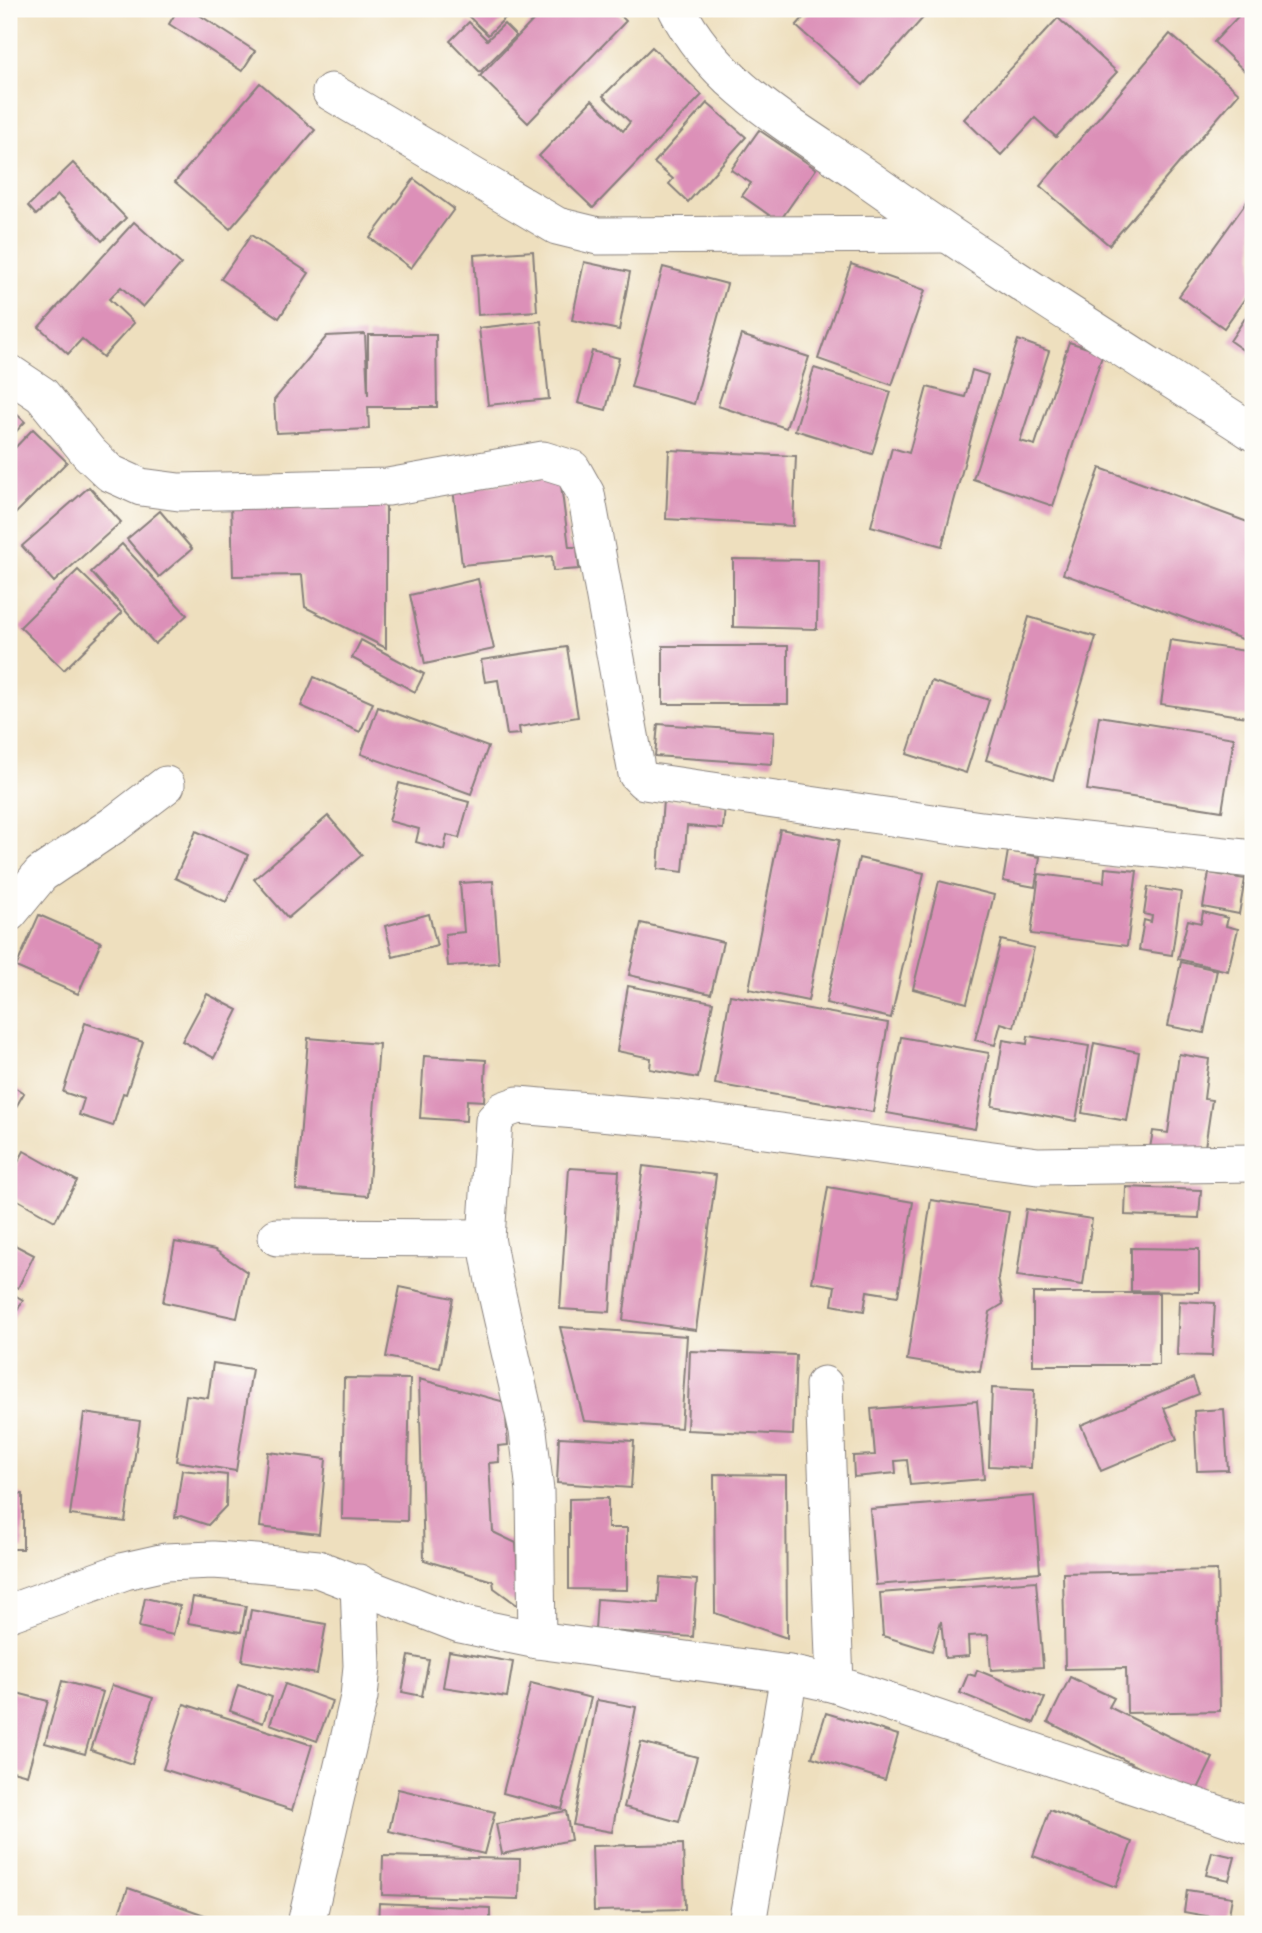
<svg xmlns="http://www.w3.org/2000/svg" width="1262" height="1933" font-family="'IM FELL French Canon',serif">
<style>
.building{fill:#dc90b8}
.lines{fill:none;stroke-linecap:round;stroke-linejoin:round}
.minor-casing{stroke:#88807c;stroke-width:39}
.minor{stroke:#fff;stroke-width:37}
</style>
<rect width="100%" height="100%" fill="#fdfcf7"/>
<filter id="ink" filterUnits="userSpaceOnUse"><feTurbulence type="fractalNoise" baseFrequency=".0143" numOctaves="2"/><feDisplacementMap in="SourceGraphic" scale="14" xChannelSelector="R" yChannelSelector="G"/><feConvolveMatrix kernelMatrix="1 2 1 2 8 2 1 2 1" color-interpolation-filters="sRGB"/></filter>
<filter id="wash" filterUnits="userSpaceOnUse"><feTurbulence type="fractalNoise" baseFrequency=".00686" numOctaves="4" result="noise"/><feDisplacementMap in="SourceGraphic" scale="28" xChannelSelector="R" yChannelSelector="G"/><feGaussianBlur stdDeviation="1.57" result="paint"/><feColorMatrix in="noise" values="0 0 0 0 0 0 0 0 0 0 0 0 0 0 0 0 0 1.4 0 .05"/><feComposite in="paint" operator="in"/></filter>
<g filter="url(#wash)">
<rect width="100%" height="100%" fill="#eedfbe"/>
<g id="blocks">
<g class="building">
<polygon points="178,9 190,9 255,51 242,71 169,24"/>
<polygon points="461,9 514,9 488,35"/>
<polygon points="544,9 614,9 626,21 528,123 480,76"/>
<polygon points="811,9 931,9 863,85 796,26"/>
<polygon points="1245,9 1253,9 1253,79 1214,42"/>
<polygon points="1058,18 1117,72 1056,137 1035,118 1001,155 964,119"/>
<polygon points="469,22 487,40 504,24 516,36 480,72 450,41"/>
<polygon points="1170,34 1239,93 1109,245 1040,186"/>
<polygon points="652,47 702,95 593,208 539,156 592,100 623,131 630,122 603,96"/>
<polygon points="260,83 315,130 230,229 175,182"/>
<polygon points="707,103 746,137 688,202 669,184 673,179 654,163"/>
<polygon points="759,130 816,169 779,222 742,196 751,183 731,170"/>
<polygon points="73,163 126,218 102,241 58,195 36,215 28,206"/>
<polygon points="414,179 454,209 411,268 370,238"/>
<polygon points="1253,193 1253,287 1224,328 1179,296"/>
<polygon points="134,222 181,264 143,307 121,287 109,299 134,323 103,357 82,339 68,354 39,327"/>
<polygon points="251,235 309,273 279,318 221,279"/>
<polygon points="533,251 537,311 478,315 474,255"/>
<polygon points="584,262 630,272 619,330 572,320"/>
<polygon points="851,264 925,290 892,385 818,359"/>
<polygon points="663,267 727,284 694,404 631,387"/>
<polygon points="1253,306 1253,357 1230,341"/>
<polygon points="541,321 549,399 488,405 479,328"/>
<polygon points="365,334 368,395 368,335 436,335 437,407 368,407 369,429 276,433 274,400 327,336"/>
<polygon points="741,335 809,357 786,428 718,406"/>
<polygon points="1018,340 1049,351 1020,441 1035,445 1069,342 1103,353 1053,506 973,479"/>
<polygon points="592,351 619,358 606,410 578,403"/>
<polygon points="814,368 891,392 872,454 795,430"/>
<polygon points="972,370 988,375 942,546 871,526 892,448 909,453 927,387 965,397"/>
<polygon points="9,407 25,422 9,439"/>
<polygon points="33,429 67,462 9,520 9,454"/>
<polygon points="669,450 796,456 793,526 666,519"/>
<polygon points="1100,468 1253,524 1253,643 1063,574"/>
<polygon points="560,477 569,547 577,547 579,569 553,571 552,556 462,565 453,488"/>
<polygon points="89,487 121,522 54,582 22,546"/>
<polygon points="386,499 386,648 305,607 302,575 233,576 231,501"/>
<polygon points="160,511 192,549 159,577 127,539"/>
<polygon points="122,544 187,615 155,644 91,572"/>
<polygon points="733,559 818,560 817,629 733,627"/>
<polygon points="78,570 122,613 64,670 20,627"/>
<polygon points="478,579 494,649 425,664 410,595"/>
<polygon points="1029,617 1096,637 1053,780 986,760"/>
<polygon points="361,640 424,674 415,692 352,658"/>
<polygon points="1170,640 1253,652 1253,718 1161,704"/>
<rect x="663" y="646" width="125" height="58"/>
<polygon points="567,647 578,717 519,727 520,734 507,735 498,680 485,682 481,660"/>
<polygon points="314,677 373,703 360,732 301,706"/>
<polygon points="931,681 989,700 966,773 907,754"/>
<polygon points="378,707 488,747 471,794 361,754"/>
<polygon points="1099,716 1234,738 1222,811 1087,790"/>
<polygon points="658,724 774,732 772,764 655,756"/>
<polygon points="399,783 469,802 459,838 447,835 444,850 416,842 419,829 389,821"/>
<polygon points="663,800 725,806 723,829 687,826 683,872 658,869"/>
<polygon points="328,816 362,855 288,918 254,879"/>
<polygon points="780,829 839,840 808,1001 749,989"/>
<polygon points="196,831 248,855 226,902 175,878"/>
<polygon points="1008,851 1040,857 1035,887 1003,881"/>
<polygon points="859,858 924,873 891,1018 826,1003"/>
<polygon points="1105,868 1137,871 1127,946 1031,934 1039,874 1104,882"/>
<polygon points="1209,873 1245,879 1239,914 1203,907"/>
<polygon points="493,881 499,963 448,966 445,934 464,932 460,883"/>
<polygon points="939,881 994,895 967,1003 913,989"/>
<polygon points="1148,887 1181,892 1172,955 1139,950 1144,920 1151,922 1152,916 1144,914"/>
<polygon points="1203,912 1228,918 1226,926 1238,929 1228,971 1178,959 1188,920 1201,923"/>
<polygon points="429,914 437,946 393,957 385,926"/>
<polygon points="39,915 101,942 78,994 16,967"/>
<polygon points="641,923 723,942 711,994 629,975"/>
<polygon points="1001,940 1034,948 1014,1027 1001,1023 995,1045 975,1040"/>
<polygon points="1181,962 1217,970 1204,1033 1168,1026"/>
<polygon points="628,986 713,1002 698,1078 650,1069 651,1058 617,1051"/>
<polygon points="207,994 238,1010 214,1058 182,1041"/>
<polygon points="730,995 888,1023 873,1112 715,1084"/>
<polygon points="85,1023 143,1042 126,1094 123,1093 113,1126 79,1115 84,1099 63,1092"/>
<polygon points="1028,1036 1089,1046 1076,1121 992,1106 1003,1040 1027,1044"/>
<polygon points="901,1037 989,1053 975,1129 887,1113"/>
<polygon points="308,1038 379,1044 368,1196 296,1190"/>
<polygon points="1094,1043 1139,1052 1127,1121 1082,1113"/>
<polygon points="1179,1054 1209,1059 1204,1099 1212,1100 1202,1167 1148,1159 1153,1131 1168,1133"/>
<polygon points="424,1056 486,1060 484,1101 467,1100 466,1121 420,1118"/>
<polygon points="9,1084 24,1093 9,1119"/>
<polygon points="24,1151 77,1181 55,1221 9,1195 9,1179"/>
<polygon points="643,1166 716,1175 696,1330 623,1320"/>
<polygon points="569,1168 619,1171 610,1312 560,1309"/>
<polygon points="828,1187 913,1202 898,1296 867,1291 864,1311 832,1305 835,1286 812,1282"/>
<polygon points="1126,1187 1201,1190 1199,1218 1125,1215"/>
<polygon points="931,1200 1009,1212 998,1278 1003,1304 990,1312 980,1372 907,1360"/>
<polygon points="1026,1209 1092,1219 1083,1285 1017,1276"/>
<polygon points="9,1242 34,1255 18,1288 9,1283"/>
<polygon points="175,1242 215,1250 247,1272 237,1318 163,1302"/>
<polygon points="1131,1248 1199,1249 1199,1292 1131,1291"/>
<polygon points="400,1287 453,1298 440,1368 386,1357"/>
<polygon points="9,1292 23,1300 9,1326"/>
<rect x="1033" y="1293" width="126" height="72"/>
<polygon points="1179,1301 1215,1303 1212,1356 1177,1355"/>
<polygon points="560,1327 687,1336 681,1428 584,1421"/>
<polygon points="690,1351 796,1355 793,1435 687,1430"/>
<polygon points="213,1363 252,1369 236,1471 176,1461 186,1395 208,1398"/>
<polygon points="344,1378 410,1379 407,1521 342,1519"/>
<polygon points="1193,1378 1199,1394 1164,1408 1177,1439 1101,1471 1081,1425"/>
<polygon points="419,1379 505,1402 508,1445 498,1446 499,1462 489,1463 493,1532 516,1543 520,1607 494,1588 493,1581 424,1560"/>
<polygon points="992,1388 1034,1390 1031,1468 989,1466"/>
<polygon points="977,1401 984,1479 910,1485 907,1460 895,1461 896,1473 854,1477 853,1456 875,1455 871,1409"/>
<polygon points="1224,1409 1228,1470 1197,1471 1194,1411"/>
<polygon points="84,1413 140,1421 125,1522 70,1515"/>
<polygon points="559,1437 634,1441 631,1488 557,1483"/>
<polygon points="268,1452 326,1459 319,1534 260,1527"/>
<polygon points="182,1470 227,1475 226,1506 208,1525 181,1516 175,1518"/>
<polygon points="714,1474 786,1475 787,1638 715,1613"/>
<rect x="9" y="1494" width="14" height="55"/>
<polygon points="1034,1496 1040,1572 876,1585 870,1509"/>
<polygon points="608,1498 608,1528 627,1528 627,1590 569,1589 569,1499"/>
<polygon points="1217,1570 1220,1711 1127,1713 1126,1668 1065,1669 1063,1573"/>
<polygon points="660,1577 697,1580 693,1637 595,1630 597,1599 658,1603"/>
<polygon points="1036,1581 1043,1667 991,1670 988,1635 968,1636 969,1656 945,1658 941,1621 932,1651 883,1636 880,1593"/>
<polygon points="193,1597 246,1606 241,1632 188,1623"/>
<polygon points="145,1598 180,1606 173,1635 139,1627"/>
<polygon points="251,1610 326,1624 317,1674 242,1661"/>
<polygon points="449,1651 513,1662 507,1697 443,1687"/>
<polygon points="409,1656 429,1660 422,1696 402,1692"/>
<polygon points="977,1670 1045,1698 1034,1723 960,1693 968,1674 975,1676"/>
<polygon points="1070,1677 1114,1698 1109,1707 1213,1758 1195,1795 1048,1722"/>
<polygon points="62,1681 103,1692 85,1754 45,1743"/>
<polygon points="531,1683 591,1698 562,1809 503,1793"/>
<polygon points="285,1684 332,1701 317,1741 270,1724"/>
<polygon points="112,1685 153,1698 132,1764 91,1750"/>
<polygon points="238,1685 272,1697 263,1723 230,1711"/>
<polygon points="9,1691 48,1701 27,1775 9,1770"/>
<polygon points="597,1700 636,1707 612,1832 573,1825"/>
<polygon points="184,1704 312,1745 292,1810 163,1769"/>
<polygon points="826,1713 898,1735 885,1780 812,1757"/>
<polygon points="641,1742 697,1757 679,1822 624,1807"/>
<polygon points="398,1789 495,1812 484,1854 389,1831"/>
<polygon points="1050,1810 1132,1842 1116,1887 1033,1856"/>
<polygon points="566,1811 571,1840 502,1854 496,1824"/>
<polygon points="683,1844 685,1909 594,1911 592,1846"/>
<polygon points="1212,1852 1235,1857 1229,1880 1206,1875"/>
<polygon points="383,1856 520,1859 519,1899 382,1895"/>
<polygon points="128,1888 230,1924 115,1924"/>
<polygon points="1187,1890 1232,1897 1228,1920 1184,1912"/>
<polygon points="379,1903 490,1908 490,1924 378,1924"/>
</g>
</g>
</g>
<g filter="url(#ink)">
<use href="#blocks" fill-opacity="0" stroke="#88807c" stroke-width="2"/>
<g class="lines">
<defs>
<g id="minor">
<path d="M677,9C715,86 797,129 864,176C991,266 1123,348 1253,432"/>
<polyline points="331,92 557,226 598,236 946,234"/>
<polyline points="9,373 42,395 89,453 110,473 141,487 179,492 388,487 543,460 572,469 586,494 637,774 644,781 981,830 1253,859"/>
<polyline points="9,913 41,874 115,824 166,785"/>
<polyline points="277,1237 486,1238"/>
<polyline points="824,1385 835,1684"/>
<polyline points="9,1613 125,1571 165,1562 213,1560 256,1563 318,1569 460,1624 537,1640 789,1674 835,1684 1253,1826"/>
<polyline points="537,1640 535,1491 528,1431 494,1281 486,1238 494,1121 504,1110 518,1105 681,1119 1038,1166 1253,1163"/>
<polyline points="306,1924 359,1697 362,1666 359,1583"/>
<polyline points="747,1924 789,1674"/>
</g>
</defs>
<use href="#minor" class="minor-casing"/>
<use href="#minor" class="minor"/>
</g>
</g>
<rect width="1262" height="1933" fill="none" stroke="#fdfcf7" stroke-width="35"/>
</svg>
